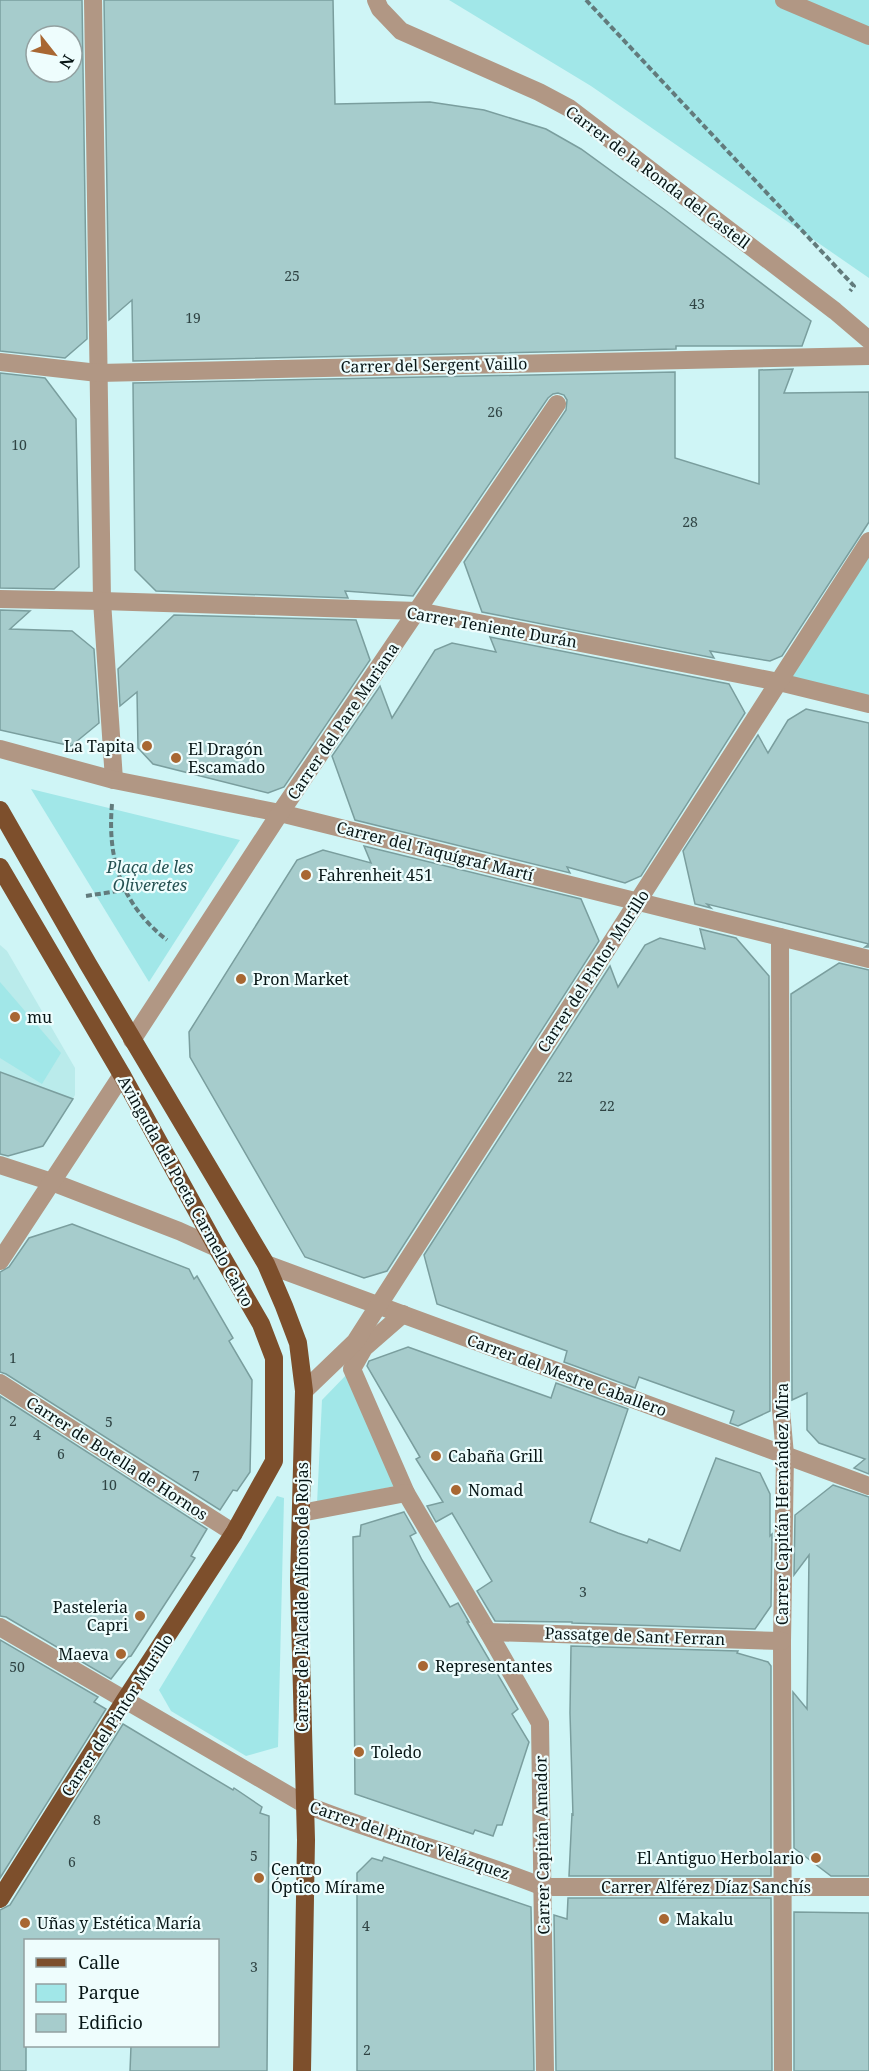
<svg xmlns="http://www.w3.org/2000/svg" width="869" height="2071" font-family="'Noto Serif',serif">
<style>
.built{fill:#baebeb}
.green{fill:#a1e7e8}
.building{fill:#a6cccc;stroke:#7a9e9e;stroke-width:1.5;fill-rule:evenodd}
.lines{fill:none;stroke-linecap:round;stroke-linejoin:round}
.path{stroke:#627b7c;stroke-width:4;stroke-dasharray:6 3;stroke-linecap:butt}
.minor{stroke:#b19784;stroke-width:18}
.major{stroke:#7d4f2c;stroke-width:18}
.poi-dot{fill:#a86732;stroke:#eefdfd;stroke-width:2}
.labels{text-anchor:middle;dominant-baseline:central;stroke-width:4.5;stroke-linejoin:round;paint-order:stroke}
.number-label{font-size:14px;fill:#2f4343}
.street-label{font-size:16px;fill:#071515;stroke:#eefdfd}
.poi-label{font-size:16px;fill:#071515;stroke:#eefdfd;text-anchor:start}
.park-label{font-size:16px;font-style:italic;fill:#245051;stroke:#eefdfd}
</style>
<rect width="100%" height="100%" fill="#cff5f6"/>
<polygon class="built" points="0,945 7,951 75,1068 75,1095 43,1146 0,1145"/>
<g class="green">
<polygon points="449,0 869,0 869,278 591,86"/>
<polygon points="869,541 869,704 779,682"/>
<polygon points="31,789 240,840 149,982"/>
<polygon points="0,982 61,1053 42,1084 0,1058"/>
<polygon points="352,1369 403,1484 317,1504 322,1400"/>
<polygon points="277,1496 284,1498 278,1747 246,1756 171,1711 159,1690"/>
</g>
<g class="building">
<path d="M0,0H82L87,339L65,358L0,351ZM36,36H72V72H36Z"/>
<polygon points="104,0 333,0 335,104 430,102 484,110 546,129 581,149 665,210 811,321 802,346 676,346 676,349 133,361 132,300 109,320"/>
<polygon points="793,369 784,393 869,392 869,522 782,656 770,661 710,651 714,658 482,612 464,562 566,410 567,400 564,395 558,393 553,394 548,398 413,596 345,591 348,598 156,591 135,570 133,383 675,372 675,458 759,484 759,370"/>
<polygon points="0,373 45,378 76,419 79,567 54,589 0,588"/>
<polygon points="0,610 30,611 10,629 72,631 94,649 99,723 71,746 0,730"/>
<polygon points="174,615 356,620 370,660 284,787 268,793 153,764 138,748 137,692 120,706 118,669"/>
<polygon points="490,637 729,684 745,713 641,876 625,883 567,867 570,873 355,820 332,756 380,686 392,718 435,650 452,643 496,652"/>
<polygon points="806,709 869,723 869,947 865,947 869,944 707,904 711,908 695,904 683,851 758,735 768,753 788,720"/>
<polygon points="364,846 581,899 599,941 387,1271 364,1278 305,1257 190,1057 189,1032 297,860 323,850 371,863"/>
<polygon points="700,929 736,938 769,976 770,1411 738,1426 730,1423 734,1411 639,1377 635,1388 564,1362 567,1351 437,1304 424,1255 610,966 618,987 645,945 660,938 705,949"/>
<polygon points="839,963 869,970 869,1474 854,1468 865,1459 819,1443 807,1430 807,1393 792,1400 791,994"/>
<polygon points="0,1072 73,1099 43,1146 8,1156 0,1154"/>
<polygon points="72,1224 189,1269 194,1279 197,1276 233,1338 229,1341 252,1380 250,1472 237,1491 233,1490 220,1510 6,1374 0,1372 0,1272 9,1267 29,1238"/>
<polygon points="408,1347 551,1398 556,1383 628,1409 590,1522 618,1533 647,1543 649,1539 680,1551 716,1458 760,1473 770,1494 770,1536 772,1534 771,1606 755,1629 572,1623 572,1622 495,1621 477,1591 492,1581 452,1513 436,1522 427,1506 443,1502 416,1459 420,1457 367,1366 369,1361"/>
<polygon points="0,1396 207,1529 191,1556 195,1558 131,1656 128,1657 111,1679 6,1617 0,1616"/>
<polygon points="833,1485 869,1497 869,1876 831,1876 794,1848 793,1692 807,1709 809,1555 794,1575 795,1515"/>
<polygon points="404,1512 416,1533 410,1536 422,1560 450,1607 458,1603 469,1622 467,1622 518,1709 512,1714 529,1742 502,1825 497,1825 493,1836 475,1830 473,1834 355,1794 353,1537 360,1536 361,1525"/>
<polygon points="0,1640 98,1697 94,1702 106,1709 0,1878"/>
<polygon points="571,1646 738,1651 737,1653 768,1662 771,1666 771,1876 569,1876 572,1813 573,1816 570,1713"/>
<polygon points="123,1724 233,1790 234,1788 262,1807 260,1813 269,1816 267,2071 130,2071 131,2046 218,2046 218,1941 26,1941 26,2071 0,2071 0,1910 10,1905"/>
<polygon points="384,1857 531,1907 534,2071 357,2071 357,1873 372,1858 382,1861"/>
<polygon points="568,1898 771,1898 772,2071 556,2071 554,1915 567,1919"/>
<polygon points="794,1912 869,1913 869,2071 794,2071"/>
</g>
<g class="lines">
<g class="path">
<polyline points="586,0 854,286 850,291"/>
<path d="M112,804C107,860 122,905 167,940"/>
<polyline points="86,896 124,890"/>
</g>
<g class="minor">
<polyline points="93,0 102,601 114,780"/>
<polyline points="376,0 380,9 401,31 539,92 569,108 835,311 869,340"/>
<polyline points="784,0 869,36"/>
<polyline points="0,362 98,373 869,356"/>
<polyline points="0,599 102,601 418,611 779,682 869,704"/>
<polyline points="0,749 114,780 280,813 869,959"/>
<polyline points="780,937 781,1410 785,1455 782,1641 783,2071"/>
<polyline points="132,1040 280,813 557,404"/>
<polyline points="0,1165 52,1182 179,1231 217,1248"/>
<polyline points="0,1261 122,1075"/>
<polyline points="266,1264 869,1486"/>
<polyline points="403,1314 364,1348 352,1369 406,1493"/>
<polyline points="0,1383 234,1533"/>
<polyline points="304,1391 355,1342 869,541"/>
<polyline points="301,1513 406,1493 488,1632 540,1723 545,2071"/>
<path d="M0,1627L304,1804C382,1836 464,1855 543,1887H869"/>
<polyline points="488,1632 782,1641"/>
</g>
<g class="major">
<polyline points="0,810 88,964 266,1264 284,1306 298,1343 304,1391 299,1581 306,1840 302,2071"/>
<polyline points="0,867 122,1075 217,1248 261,1324 274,1358 274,1461 234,1533 125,1700 0,1899"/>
</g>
</g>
<g class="poi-dot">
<circle cx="147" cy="746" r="6"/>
<circle cx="176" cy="758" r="6"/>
<circle cx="306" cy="875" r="6"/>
<circle cx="241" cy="979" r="6"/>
<circle cx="15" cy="1017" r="6"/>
<circle cx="436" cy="1456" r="6"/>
<circle cx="456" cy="1490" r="6"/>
<circle cx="140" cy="1616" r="6"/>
<circle cx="121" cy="1654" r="6"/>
<circle cx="423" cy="1666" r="6"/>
<circle cx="359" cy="1752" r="6"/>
<circle cx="816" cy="1858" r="6"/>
<circle cx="259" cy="1878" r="6"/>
<circle cx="664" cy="1919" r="6"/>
<circle cx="25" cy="1923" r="6"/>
</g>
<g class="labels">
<g class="number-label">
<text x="292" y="275">25</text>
<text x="697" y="303">43</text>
<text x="193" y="317">19</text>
<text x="495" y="411">26</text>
<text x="19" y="444">10</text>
<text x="690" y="521">28</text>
<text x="565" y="1076">22</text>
<text x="607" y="1105">22</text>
<text x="13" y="1357">1</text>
<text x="13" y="1420">2</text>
<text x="109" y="1421">5</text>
<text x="37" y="1434">4</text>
<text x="61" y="1453">6</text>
<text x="196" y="1475">7</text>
<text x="109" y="1484">10</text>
<text x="583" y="1591">3</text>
<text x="17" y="1666">50</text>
<text x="97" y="1819">8</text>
<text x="254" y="1855">5</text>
<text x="72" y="1861">6</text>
<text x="366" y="1925">4</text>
<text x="254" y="1966">3</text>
<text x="367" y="2049">2</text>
</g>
<g class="street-label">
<text transform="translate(658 177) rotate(37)">Carrer de la Ronda del Castell</text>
<text transform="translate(434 365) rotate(-1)">Carrer del Sergent Vaillo</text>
<text transform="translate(492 627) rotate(10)">Carrer Teniente Durán</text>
<text transform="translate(343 721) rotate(-56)">Carrer del Pare Mariana</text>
<text transform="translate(435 851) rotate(14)">Carrer del Taquígraf Martí</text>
<text transform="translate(593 971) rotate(-57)">Carrer del Pintor Murillo</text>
<text transform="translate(186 1191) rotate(61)">Avinguda del Poeta Carmelo Calvo</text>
<text transform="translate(567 1375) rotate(20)">Carrer del Mestre Caballero</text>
<text transform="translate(117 1458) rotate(33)">Carrer de Botella de Hornos</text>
<text transform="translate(782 1504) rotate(-90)">Carrer Capitán Hernández Mira</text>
<text transform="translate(302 1597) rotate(-90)">Carrer de l'Alcalde Alfonso de Rojas</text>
<text transform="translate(635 1636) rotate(2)">Passatge de Sant Ferran</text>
<text transform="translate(117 1715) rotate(-57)">Carrer del Pintor Murillo</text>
<text transform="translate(410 1840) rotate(19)">Carrer del Pintor Velázquez</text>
<text transform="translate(542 1845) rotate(-91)">Carrer Capitán Amador</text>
<text x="706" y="1887">Carrer Alférez Díaz Sanchís</text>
</g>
<g class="poi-label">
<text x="135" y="746" text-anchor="end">La Tapita</text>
<text x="188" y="749">El Dragón<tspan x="188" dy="18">Escamado</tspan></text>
<text x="318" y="875">Fahrenheit 451</text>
<text x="253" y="979">Pron Market</text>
<text x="27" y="1017">mu</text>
<text x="448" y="1456">Cabaña Grill</text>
<text x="468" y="1490">Nomad</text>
<text x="128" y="1607" text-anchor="end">Pasteleria<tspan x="128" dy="18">Capri</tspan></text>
<text x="109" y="1654" text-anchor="end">Maeva</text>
<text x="435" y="1666">Representantes</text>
<text x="371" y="1752">Toledo</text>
<text x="804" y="1858" text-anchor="end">El Antiguo Herbolario</text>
<text x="271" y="1869">Centro<tspan x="271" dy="18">Óptico Mírame</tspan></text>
<text x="676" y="1919">Makalu</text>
<text x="37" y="1923">Uñas y Estética María</text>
</g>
<g class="park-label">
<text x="150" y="867">Plaça de les<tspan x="150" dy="18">Oliveretes</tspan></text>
</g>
</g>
<rect x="24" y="1939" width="195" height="108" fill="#eefdfd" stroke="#92a0a0" stroke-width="1.5"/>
<rect x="36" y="1958" width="30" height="9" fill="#7d4f2c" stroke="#92a0a0" stroke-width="1.5"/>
<text x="78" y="1969" font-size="18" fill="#071515">Calle</text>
<rect x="36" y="1984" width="30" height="18" fill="#a1e7e8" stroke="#92a0a0" stroke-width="1.5"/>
<text x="78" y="1999" font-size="18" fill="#071515">Parque</text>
<rect x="36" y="2014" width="30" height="18" fill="#a6cccc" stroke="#92a0a0" stroke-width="1.5"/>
<text x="78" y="2029" font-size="18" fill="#071515">Edificio</text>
<g transform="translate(54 54) rotate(121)"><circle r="28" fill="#eefdfd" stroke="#92a0a0" stroke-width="1.5"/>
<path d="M0-4.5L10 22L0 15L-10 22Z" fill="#a86732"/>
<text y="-9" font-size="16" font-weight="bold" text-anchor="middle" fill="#071515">N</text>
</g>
</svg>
